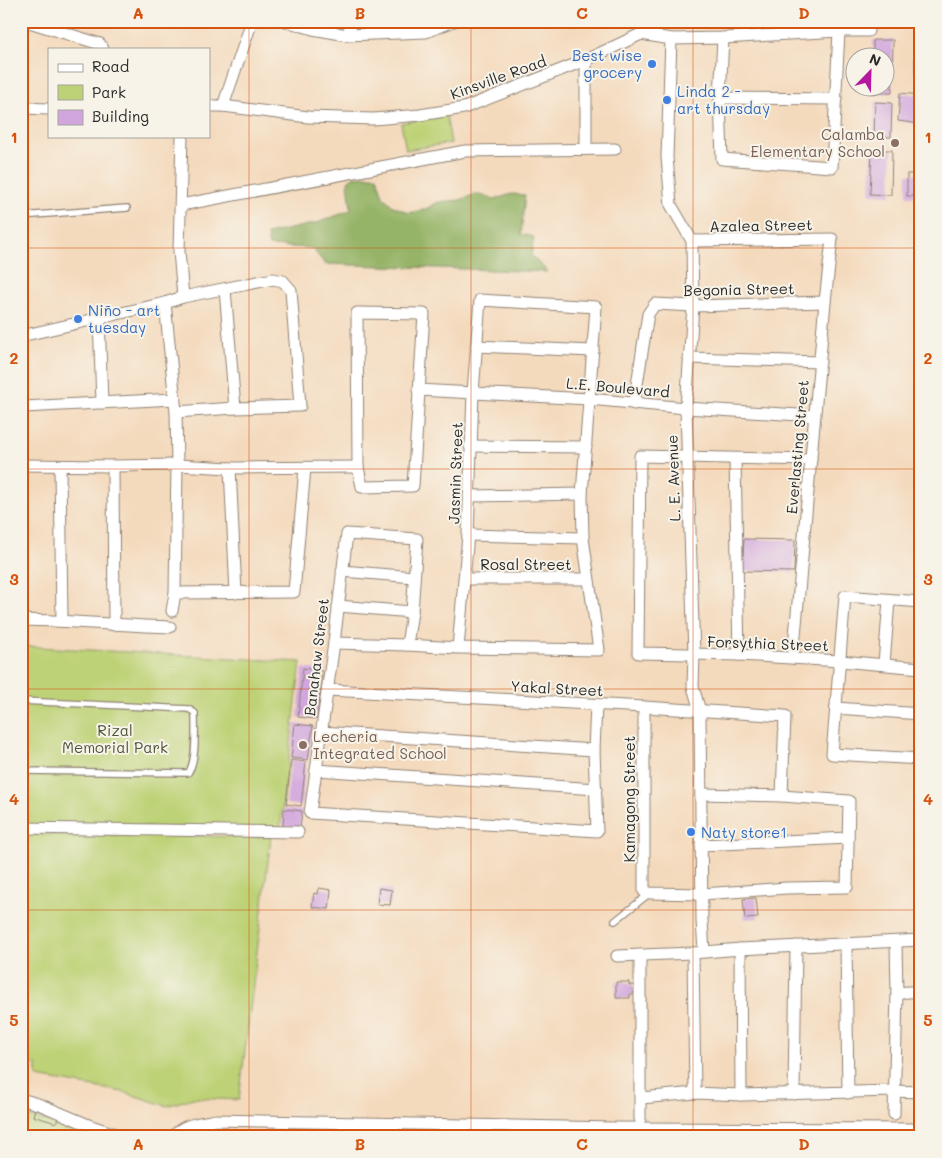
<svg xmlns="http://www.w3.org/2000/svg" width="942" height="1158" font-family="Mali,sans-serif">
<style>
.green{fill:#bdd276;stroke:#747e50}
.forest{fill:#96b467;stroke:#607049}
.building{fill:#d1a5dd}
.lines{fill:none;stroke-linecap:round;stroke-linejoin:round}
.lane-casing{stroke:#908274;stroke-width:8}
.street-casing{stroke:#908274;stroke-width:13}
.lane{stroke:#fff;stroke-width:5.5}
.street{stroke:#fff;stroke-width:11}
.grid{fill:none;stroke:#d5540f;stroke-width:1;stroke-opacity:0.55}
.shop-dot{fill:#3f7fe0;stroke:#f7f3e8;stroke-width:2}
.education-dot{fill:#8d6e63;stroke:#f7f3e8;stroke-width:2}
.labels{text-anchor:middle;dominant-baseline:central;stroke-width:4;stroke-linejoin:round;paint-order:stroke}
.shop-label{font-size:15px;fill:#366cbe;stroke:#f7f3e8;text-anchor:start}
.street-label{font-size:15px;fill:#2b2b2b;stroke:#f7f3e8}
.education-label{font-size:15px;fill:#785e54;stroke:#f7f3e8;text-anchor:end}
.park-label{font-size:15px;fill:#50553e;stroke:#f7f3e8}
.neatline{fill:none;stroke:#d5540f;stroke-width:2}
.grid-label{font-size:16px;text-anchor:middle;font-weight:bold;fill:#d5540f}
</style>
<rect width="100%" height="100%" fill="#f7f3e8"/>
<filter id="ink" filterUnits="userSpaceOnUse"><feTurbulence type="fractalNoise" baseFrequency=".02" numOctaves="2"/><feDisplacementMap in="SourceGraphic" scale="10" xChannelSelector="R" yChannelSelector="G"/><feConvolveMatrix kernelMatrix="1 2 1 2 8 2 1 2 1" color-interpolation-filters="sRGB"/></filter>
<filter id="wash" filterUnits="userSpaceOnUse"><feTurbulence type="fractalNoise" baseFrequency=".0096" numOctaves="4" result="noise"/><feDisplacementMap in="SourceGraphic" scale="20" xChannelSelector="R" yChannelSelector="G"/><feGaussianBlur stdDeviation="1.12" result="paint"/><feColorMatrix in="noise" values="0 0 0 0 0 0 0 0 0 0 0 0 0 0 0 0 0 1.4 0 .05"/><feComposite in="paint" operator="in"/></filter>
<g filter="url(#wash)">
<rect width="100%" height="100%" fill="#f4dabd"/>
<g class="green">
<polygon points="446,115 451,143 406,150 401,123"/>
<polygon points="21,217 24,294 21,295"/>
<polygon points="21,646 301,662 280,829 21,825"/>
<polygon points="21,834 271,837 239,1100 193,1098 167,1106 123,1092 37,1077 37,1065 21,1062"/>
<polygon points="21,1114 78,1130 77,1137 21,1137"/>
</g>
<polygon class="forest" points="362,176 377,176 383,196 393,206 409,213 426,209 438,202 460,200 476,194 495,199 512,194 525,195 521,234 534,237 531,255 548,272 325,264 312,248 269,246 267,234 317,223 351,210 348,181 353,177"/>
<g id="blocks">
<g class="building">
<polygon points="914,21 921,21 921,72 915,72"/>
<polygon points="873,40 893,40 892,93 872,93 872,88 884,88 884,58 873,58"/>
<polygon points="900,93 921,95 921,124 898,121"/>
<polygon points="875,102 892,103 891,137 874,137"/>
<polygon points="872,150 892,150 891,195 870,194"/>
<rect x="907" y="174" width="14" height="22"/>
<polygon points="744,539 795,540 794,572 742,571"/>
<polygon points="303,668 322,671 317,719 298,717"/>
<polygon points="295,724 313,726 308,760 291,758"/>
<polygon points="291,760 306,762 301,806 286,804"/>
<polygon points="284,809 302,811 300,828 283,826"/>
<polygon points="319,888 331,890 329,909 312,907 314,893 318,894"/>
<polygon points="379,888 392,890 390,905 377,904"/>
<polygon points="756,898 758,918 745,919 743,899"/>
<polygon points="616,982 629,982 629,985 634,985 634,994 630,994 630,998 616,998"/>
<polygon points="35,1109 59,1115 56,1123 33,1116"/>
</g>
</g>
</g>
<g filter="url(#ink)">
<use href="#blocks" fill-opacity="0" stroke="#908274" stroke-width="1"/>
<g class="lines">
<defs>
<g id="lane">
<polyline points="21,216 127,208"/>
<path d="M21,701L189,709L195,713C195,728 197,762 188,773L21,771"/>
<polyline points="615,921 650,893"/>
</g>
<g id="street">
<polyline points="26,21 100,44 103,49"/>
<polyline points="286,21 313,29 347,35 426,32 454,21"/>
<polyline points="641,34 671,39 723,38 839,31 868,31"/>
<polyline points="347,35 353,21"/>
<polyline points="723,38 720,98 722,159 832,167 839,31"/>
<polyline points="671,39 667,157 671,205 692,241 693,306 686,408 694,655 693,687 700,711 702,921 704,951"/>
<polyline points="586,60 586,149"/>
<polyline points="720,98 836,99"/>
<polyline points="209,106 223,106 308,117 374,119 420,115 464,108 586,60 641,34"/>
<polyline points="223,106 252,21"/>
<polyline points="21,108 49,109"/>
<polyline points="182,136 179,251 183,297"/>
<polyline points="181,205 465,151 615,149"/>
<polyline points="692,241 832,239 825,302 793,658"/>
<polyline points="225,289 235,408"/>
<polyline points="165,303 176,412 177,465 175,593 172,611"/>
<polygon points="357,313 424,314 413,486 362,487 358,467"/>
<polyline points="99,317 102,403"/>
<polyline points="21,336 165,303 183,297 273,279 283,281 291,290 300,406 235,408 176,412"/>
<polyline points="476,346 593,351"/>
<polyline points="689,358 820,362"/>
<polyline points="418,390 589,399 686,408 815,416"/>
<polyline points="21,402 24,407 174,399"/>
<polyline points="634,404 648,314 655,304 693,306 825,302"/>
<polyline points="470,446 586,447"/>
<polyline points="735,459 739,655"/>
<polyline points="811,460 640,456 638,653 739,655 840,661 921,668"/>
<polyline points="21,465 113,466 177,465 230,468 358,467"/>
<polyline points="60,466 62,620"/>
<polyline points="113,466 114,625"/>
<polyline points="230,468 236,593"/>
<polyline points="469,496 582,494"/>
<polyline points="468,535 583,538"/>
<polyline points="342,571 414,577"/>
<polyline points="464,579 588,579"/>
<polyline points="175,593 294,592 305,468"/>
<polyline points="921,602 845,596 832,754 921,759"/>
<polyline points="338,606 412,612"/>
<path d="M21,620C71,621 120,625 170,627"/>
<polyline points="334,643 407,645 458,648 599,650 583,538 582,494 596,307 480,300 473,393 468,535 458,648"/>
<polyline points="407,645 412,612 417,539 347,534 334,643 310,813 597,831 594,750 596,705"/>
<polyline points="884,664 889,600"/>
<polyline points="328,690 644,707 785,716 782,796"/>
<polyline points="644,707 644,891 650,893 702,894 787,888 847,887 849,801 782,796 702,794"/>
<polyline points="836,708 921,714"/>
<polyline points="321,732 594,750"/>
<polyline points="316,770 596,789"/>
<polyline points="21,828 298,832"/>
<polyline points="701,845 848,838"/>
<polyline points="846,944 848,1093"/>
<polyline points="740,949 741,1095"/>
<polyline points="693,953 695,1093"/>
<polyline points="640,955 640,1119"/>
<polyline points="617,956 693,953 740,949 921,940"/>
<polyline points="897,993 921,991"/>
<polyline points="794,1094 796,946"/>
<polyline points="641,1098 695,1093 741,1095 893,1091 921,1092"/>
<polyline points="21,1099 41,1105 91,1126 124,1137"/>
<polyline points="894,1114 897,993 896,942"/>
<path d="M173,1137C182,1123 202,1123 216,1120L616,1128L921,1129"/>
</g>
</defs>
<use href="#lane" class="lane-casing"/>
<use href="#street" class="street-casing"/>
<use href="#lane" class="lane"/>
<use href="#street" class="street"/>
</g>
</g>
<path class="grid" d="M249,21V1137M471,21V1137M693,21V1137M21,248H921M21,469H921M21,689H921M21,910H921"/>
<g class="shop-dot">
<circle cx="652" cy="64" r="5"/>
<circle cx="667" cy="100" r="5"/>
<circle cx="78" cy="319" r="5"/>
<circle cx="691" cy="832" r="5"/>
</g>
<g class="education-dot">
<circle cx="895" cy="143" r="5"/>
<circle cx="303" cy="745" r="5"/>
</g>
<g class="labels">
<g class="shop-label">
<text x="642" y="55" text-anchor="end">Best wise<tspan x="642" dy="17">grocery</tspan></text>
<text x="677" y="91">Linda 2 -<tspan x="677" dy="17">art thursday</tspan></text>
<text x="88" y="310">Niño - art<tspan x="88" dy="17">tuesday</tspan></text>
<text x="701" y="832">Naty store1</text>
</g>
<g class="street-label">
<text transform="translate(498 77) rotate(-20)">Kinsville Road</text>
<text transform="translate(761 225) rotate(-1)">Azalea Street</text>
<text transform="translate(739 289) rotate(-1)">Begonia Street</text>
<text transform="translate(618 387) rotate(5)">L.E. Boulevard</text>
<text transform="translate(797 447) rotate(-85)">Everlasting Street</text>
<text transform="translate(455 473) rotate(-88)">Jasmin Street</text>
<text transform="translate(673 478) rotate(-92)">L. E. Avenue</text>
<text x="526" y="564">Rosal Street</text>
<text transform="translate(768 643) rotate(2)">Forsythia Street</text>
<text transform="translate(316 657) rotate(-83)">Banahaw Street</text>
<text transform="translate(557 688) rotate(3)">Yakal Street</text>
<text transform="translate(629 799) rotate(-90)">Kamagong Street</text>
</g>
<g class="education-label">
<text x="885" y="134">Calamba<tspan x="885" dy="17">Elementary School</tspan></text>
<text x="313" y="736" text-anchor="start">Lecheria<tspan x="313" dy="17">Integrated School</tspan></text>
</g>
<g class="park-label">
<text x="115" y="730">Rizal<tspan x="115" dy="17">Memorial Park</tspan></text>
</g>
</g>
<rect width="942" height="1158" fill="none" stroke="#f7f3e8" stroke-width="55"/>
<rect x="48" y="48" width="162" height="90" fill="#f7f3e8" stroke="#a5a39c"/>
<rect x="58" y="64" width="25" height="8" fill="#ffffff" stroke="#a5a39c"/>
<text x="92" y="72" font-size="15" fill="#2b2b2b">Road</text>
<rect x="58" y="85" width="25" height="15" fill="#bdd276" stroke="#a5a39c"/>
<text x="92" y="98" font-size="15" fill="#2b2b2b">Park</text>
<rect x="58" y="110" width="25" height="15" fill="#d1a5dd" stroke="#a5a39c"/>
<text x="92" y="122" font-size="15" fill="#2b2b2b">Building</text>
<g transform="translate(870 72) rotate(23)"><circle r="24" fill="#f7f3e8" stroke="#a5a39c"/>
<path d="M0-4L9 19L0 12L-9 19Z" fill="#b5179e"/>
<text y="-8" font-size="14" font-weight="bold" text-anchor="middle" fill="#2b2b2b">N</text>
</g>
<rect x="28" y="28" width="886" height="1102" class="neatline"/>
<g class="grid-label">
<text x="138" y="19">A</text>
<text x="360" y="19">B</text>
<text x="582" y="19">C</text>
<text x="804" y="19">D</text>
<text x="14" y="143">1</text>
<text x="928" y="143">1</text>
<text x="14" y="364">2</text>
<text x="928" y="364">2</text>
<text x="14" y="585">3</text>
<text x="928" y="585">3</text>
<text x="14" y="805">4</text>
<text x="928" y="805">4</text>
<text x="14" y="1026">5</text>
<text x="928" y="1026">5</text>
<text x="138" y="1150">A</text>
<text x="360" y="1150">B</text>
<text x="582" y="1150">C</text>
<text x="804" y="1150">D</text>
</g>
</svg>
